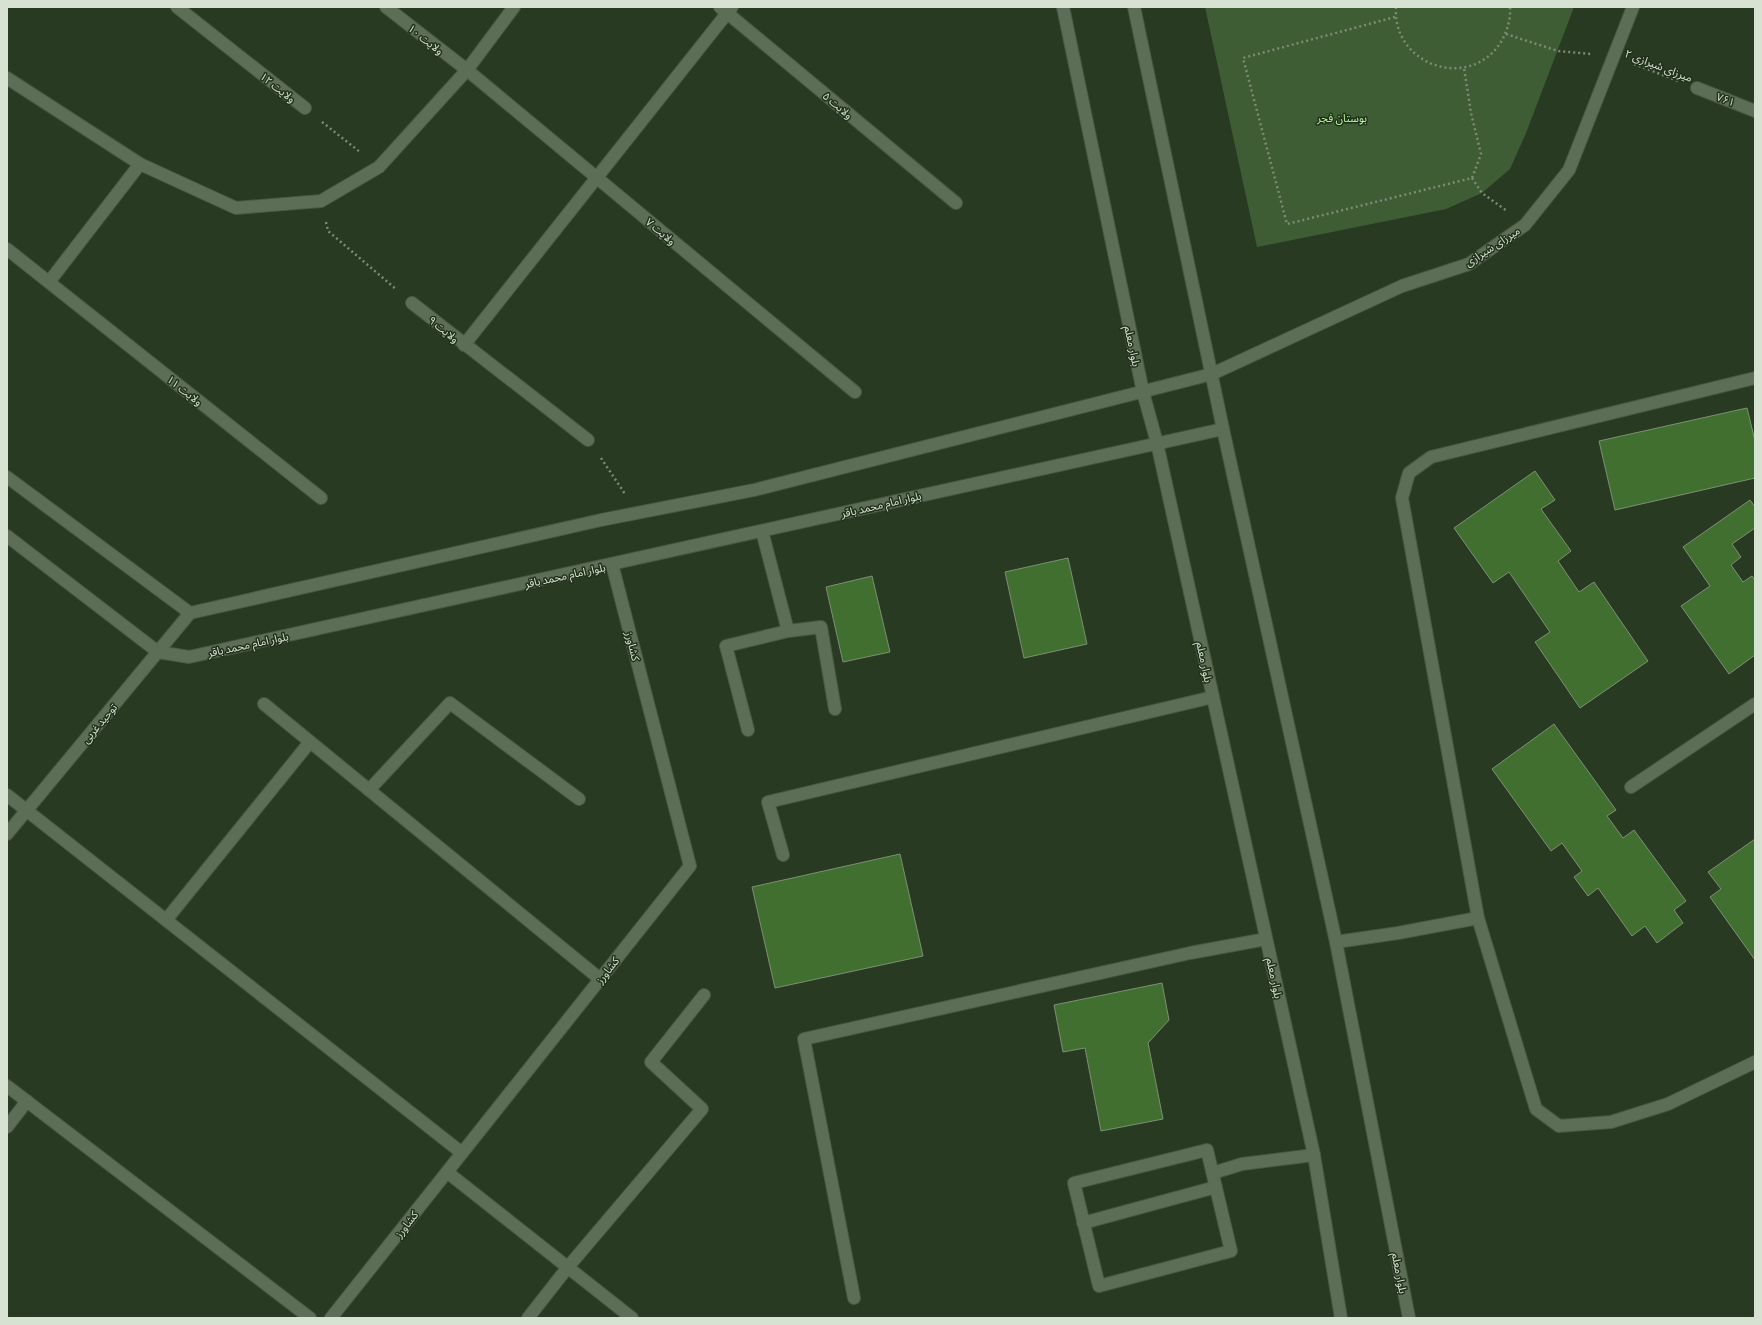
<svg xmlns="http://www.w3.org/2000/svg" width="1762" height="1325" font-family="Barlow,'Noto Sans Arabic',sans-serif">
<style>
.green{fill:#3f5d34}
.building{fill:#416f2f;stroke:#7c9075}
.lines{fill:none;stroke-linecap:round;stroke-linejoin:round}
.lane-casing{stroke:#485743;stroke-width:14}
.street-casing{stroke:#485743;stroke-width:14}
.secondary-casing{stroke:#485743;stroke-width:14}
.path{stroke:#7c8a77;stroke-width:2.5;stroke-dasharray:2 3;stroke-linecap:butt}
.lane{stroke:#5c6f56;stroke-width:12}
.street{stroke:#5c6f56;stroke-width:12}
.secondary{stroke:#5c6f56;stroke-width:12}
.labels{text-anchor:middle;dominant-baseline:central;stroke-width:3;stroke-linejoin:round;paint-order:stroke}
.street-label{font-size:11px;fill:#d7e2d3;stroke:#20301a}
.park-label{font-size:11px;fill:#b6f89d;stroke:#20301a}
</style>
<rect width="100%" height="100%" fill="#293a23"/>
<polygon class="green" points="1205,7 1574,7 1526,133 1510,169 1482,193 1446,209 1257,247"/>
<g class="building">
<polygon points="1747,408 1755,441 1755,478 1615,510 1599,441"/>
<polygon points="1535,471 1555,500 1541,509 1571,551 1558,561 1579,592 1594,582 1648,661 1580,708 1535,642 1550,632 1509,572 1493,583 1454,528"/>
<polygon points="1750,500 1755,507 1755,528 1732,544 1741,557 1731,565 1743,582 1752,576 1755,580 1755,655 1729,674 1681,606 1710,586 1683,547"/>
<polygon points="1068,558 1087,644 1024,658 1005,572"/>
<polygon points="872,576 890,652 843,662 826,587"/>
<polygon points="1554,724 1616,810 1607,816 1623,838 1634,830 1686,901 1674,910 1683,923 1657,943 1645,926 1632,936 1598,888 1588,896 1574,877 1582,871 1562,843 1551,851 1492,769"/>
<polygon points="1755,839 1755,960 1710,897 1721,889 1708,872"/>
<polygon points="900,854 923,956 775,988 752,887"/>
<polygon points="1162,983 1169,1020 1148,1043 1163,1119 1101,1131 1085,1048 1063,1052 1054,1005"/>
</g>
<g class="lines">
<defs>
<g id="lane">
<polyline points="762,531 788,631"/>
<polyline points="748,730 726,646 788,631 821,627 835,709"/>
<polyline points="783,855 768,802 1213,697"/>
<polygon points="1207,1150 1231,1251 1099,1286 1074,1183"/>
<polyline points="1213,1173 1242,1164 1314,1155"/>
<polyline points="1083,1223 1216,1187"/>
<polyline points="854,1298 804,1039 1190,953 1266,939"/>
</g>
<g id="street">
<polyline points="177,7 305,108"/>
<polyline points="386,7 467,70 855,392"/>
<polyline points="720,7 956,203"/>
<polyline points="7,78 140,164 236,208 321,201 379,167 467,70 514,7"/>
<polyline points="1697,88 1755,111"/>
<polyline points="7,249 321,498"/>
<polyline points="49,282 140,164"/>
<polyline points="412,303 588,440"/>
<polyline points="464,345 732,7"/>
<polyline points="264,704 600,979"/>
<polyline points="1631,787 1755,704"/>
<polyline points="369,790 450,703 579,799"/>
<polyline points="7,795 462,1153"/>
<polyline points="1478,918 1402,498 1409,473 1431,457 1755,378"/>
<polyline points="166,920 310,742"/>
<polyline points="1336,942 1398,933 1478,918 1536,1109 1559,1126 1611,1122 1668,1104 1755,1062"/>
<polyline points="7,1086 310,1318"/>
<polyline points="7,1127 27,1101"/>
<polyline points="447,1172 632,1318"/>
<polyline points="331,1318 690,866 612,564"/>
<polyline points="528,1318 568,1267 702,1109 651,1062 704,995"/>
</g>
<g id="secondary">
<polyline points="1063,7 1143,392 1157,443 1314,1155 1341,1318"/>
<polyline points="1134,7 1223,429 1336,942 1409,1318"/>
<polyline points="7,477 190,613 601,520 754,490 1212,374 1402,286 1469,264 1525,225 1569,170 1633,7"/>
<polyline points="7,536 158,652 189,657 1223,429"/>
<polyline points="7,834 190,613"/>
</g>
</defs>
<use href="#lane" class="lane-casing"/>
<use href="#street" class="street-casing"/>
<use href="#secondary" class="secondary-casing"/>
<g class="path">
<path d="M1396,7C1392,65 1469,92 1501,42C1507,31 1511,20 1510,7"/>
<polyline points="1395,17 1243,58 1287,224 1472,178 1481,154 1471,113 1464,68"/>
<polyline points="1506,34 1558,51 1591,54"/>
<polyline points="1634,64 1678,81"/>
<polyline points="322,122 360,152"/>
<polyline points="1472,178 1482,193 1507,211"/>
<polyline points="326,222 328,231 397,290"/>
<polyline points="601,458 625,494"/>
</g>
<use href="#lane" class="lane"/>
<use href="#street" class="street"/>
<use href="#secondary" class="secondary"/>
</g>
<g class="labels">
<g class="street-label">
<text transform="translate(426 39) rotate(38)">ولایت ۱۰</text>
<text transform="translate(1659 65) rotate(21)">میرزای شیرازی ۲</text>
<text transform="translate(278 87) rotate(38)">ولایت ۱۲</text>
<text transform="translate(1726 99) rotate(21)">۷۶۱</text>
<text transform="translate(838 105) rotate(40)">ولایت ۵</text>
<text transform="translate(661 231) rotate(40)">ولایت ۷</text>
<text transform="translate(1492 246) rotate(-33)">میرزای شیرازی</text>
<text transform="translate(444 329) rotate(39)">ولایت ۹</text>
<text transform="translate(1133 346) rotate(78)">بلوار معلم</text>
<text transform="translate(185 390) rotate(38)">ولایت ۱۱</text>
<text transform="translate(881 504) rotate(-13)">بلوار امام محمد باقر</text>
<text transform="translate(565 575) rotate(-12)">بلوار امام محمد باقر</text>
<text transform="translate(248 644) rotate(-12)">بلوار امام محمد باقر</text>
<text transform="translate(633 646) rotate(76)">کشاورز</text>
<text transform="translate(1205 662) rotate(78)">بلوار معلم</text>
<text transform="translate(99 723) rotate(-50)">توحید غربی</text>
<text transform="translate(607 970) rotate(-52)">کشاورز</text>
<text transform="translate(1275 978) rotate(78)">بلوار معلم</text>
<text transform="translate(406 1224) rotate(-52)">کشاورز</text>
<text transform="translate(1400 1273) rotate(79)">بلوار معلم</text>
</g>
<g class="park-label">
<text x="1342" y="117">بوستان فجر</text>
</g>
</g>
<rect width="1762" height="1325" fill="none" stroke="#d7e2d3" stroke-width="16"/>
</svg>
